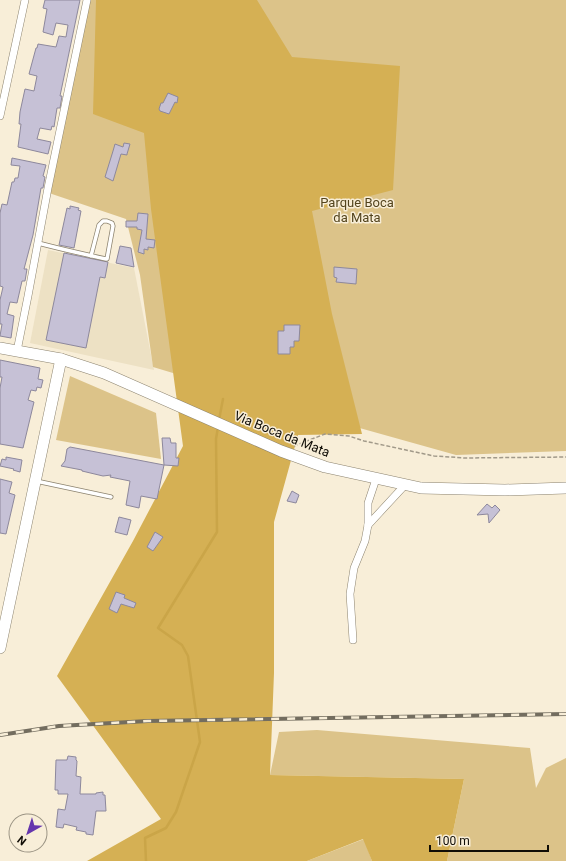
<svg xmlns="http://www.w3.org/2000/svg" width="566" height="861" font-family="Roboto,sans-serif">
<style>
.built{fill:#ede1c4}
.green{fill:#dcc389}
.forest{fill:#d5b054}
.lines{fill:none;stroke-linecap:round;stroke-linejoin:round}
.stream{stroke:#caa548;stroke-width:2.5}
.building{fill:#c6c1d6;stroke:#8d889c}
.lane-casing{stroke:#8c836f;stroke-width:5}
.street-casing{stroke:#8c836f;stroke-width:8}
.secondary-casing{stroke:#8c836f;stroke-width:12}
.path{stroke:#a19989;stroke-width:1.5;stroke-dasharray:4 2;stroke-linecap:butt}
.lane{stroke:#fff;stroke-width:3.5}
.street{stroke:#fff;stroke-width:7}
.secondary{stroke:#fff;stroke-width:11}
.rail-casing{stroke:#736d5f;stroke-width:4}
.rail{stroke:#f8eed8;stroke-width:2.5;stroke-dasharray:8;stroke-linecap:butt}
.labels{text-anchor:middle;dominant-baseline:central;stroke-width:3;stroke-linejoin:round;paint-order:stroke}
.park-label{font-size:13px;fill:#53441d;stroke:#f8eed8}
.street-label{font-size:13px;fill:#100d06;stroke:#f8eed8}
</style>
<rect width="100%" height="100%" fill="#f8eed8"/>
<polygon class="built" points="48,250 134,268 154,370 30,343"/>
<g class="green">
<polygon points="87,0 566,0 566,451 456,455 306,413 153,367 140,275 126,219 46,192"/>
<polygon points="70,376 156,413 161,459 56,440"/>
<polygon points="317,730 530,748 536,788 546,768 566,758 566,861 447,861 464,779 270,775 279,732"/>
<polygon points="364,839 372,861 307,861"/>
</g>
<polygon class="forest" points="96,0 257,0 292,57 400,66 393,190 312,211 332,314 362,434 298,435 274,522 274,673 270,775 464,779 447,861 372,861 363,839 307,861 87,861 161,819 57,676 133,541 183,446 151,209 144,133 93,114"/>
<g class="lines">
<g class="stream">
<polyline points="219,420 223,399"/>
<polyline points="146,861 145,838 166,828 176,812 200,742 188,656 182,645 158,628 217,532 216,439 218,427"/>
</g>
</g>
<g class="building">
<polygon points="45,0 80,0 60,96 62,96 60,108 57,108 54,127 52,126 51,130 40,128 37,139 51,142 48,154 18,147 21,124 19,124 20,112 25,89 34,91 37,76 29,74 36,48 37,48 38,44 56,47 59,36 66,37 68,25 56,23 53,35 43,32 47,9 43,8"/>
<polygon points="168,93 178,97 177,103 175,102 169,114 160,111 159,109 161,103 163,103"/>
<polygon points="124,143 130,144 127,154 127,155 121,154 113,181 105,177 113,151 115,144 123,147"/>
<polygon points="12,158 46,165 43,176 45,177 43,188 41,188 33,235 24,269 27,269 25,281 22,281 17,303 10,302 7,314 14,316 11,338 0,336 2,324 0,324 0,300 3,287 0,286 0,213 2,204 7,205 12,182 14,182 15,178 18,178 20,166 11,165"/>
<polygon points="70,206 79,208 78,210 81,211 74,248 59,245 67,208 70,209"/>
<polygon points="138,213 148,214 146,239 155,240 154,248 148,247 148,250 144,249 144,254 138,252 142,230 137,229 137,227 126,227 126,221 137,221"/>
<polygon points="120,246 131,248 134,267 116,263"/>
<polygon points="64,253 108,262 105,278 100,277 86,348 46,340"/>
<polygon points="334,267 357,269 356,284 336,282 337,278 334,277"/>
<polygon points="284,325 300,325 299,341 294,341 294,347 290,347 290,354 278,354 278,331 284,331"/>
<polygon points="0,360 40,368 38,379 43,380 41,388 37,387 36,391 31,390 28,400 34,402 23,448 0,444 0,388 2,377 0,377"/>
<polygon points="162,438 170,438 171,443 176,443 176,458 179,458 178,466 164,465"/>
<polygon points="70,447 164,465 157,499 141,496 139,508 126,505 130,481 110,477 111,475 103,476 82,471 82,470 61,466 65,461 67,449"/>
<polygon points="6,457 22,460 20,472 13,470 14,469 0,466 2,459 6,460"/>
<polygon points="0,479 12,482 9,493 15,495 6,534 0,533"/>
<polygon points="292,491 299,495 296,503 287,501"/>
<polygon points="487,504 492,508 495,505 500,510 489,523 488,514 477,515"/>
<polygon points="119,517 131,520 127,535 115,532"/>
<polygon points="155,532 163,537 153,551 147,547"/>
<polygon points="116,592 125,595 124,598 136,603 134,608 121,604 117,613 109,609"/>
<polygon points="68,756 76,757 76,760 77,761 76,776 81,777 80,794 96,794 96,793 103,792 103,795 105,795 106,811 96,811 93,835 86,834 86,832 76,830 77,827 64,824 63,828 56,827 58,809 65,810 68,794 58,794 58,790 55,790 56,760 67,760"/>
</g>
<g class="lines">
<defs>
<g id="lane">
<path d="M38,243C61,249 83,254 106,259H107L113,226L112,223L107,221H103L99,225L91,256"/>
<polyline points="36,481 111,497"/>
</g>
<g id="street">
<polyline points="0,116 25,0"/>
<polyline points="17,351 28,296 48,188 87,0"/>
<polyline points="368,525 405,485"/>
<polyline points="353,640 350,594 354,568 365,541 368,525 368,503 376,479"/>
</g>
<g id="secondary">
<polyline points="0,348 61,359 104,373 281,451 325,467 421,488 505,490 566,488"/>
<polyline points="0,648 61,359"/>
</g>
</defs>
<use href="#lane" class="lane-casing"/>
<use href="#street" class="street-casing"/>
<use href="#secondary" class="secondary-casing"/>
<polyline class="path" points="294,446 325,434 349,436 364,441 434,456 465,458 566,457"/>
<use href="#lane" class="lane"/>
<use href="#street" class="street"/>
<use href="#secondary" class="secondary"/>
<defs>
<polyline id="rail" points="0,735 59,726 148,721 566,714"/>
</defs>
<use href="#rail" class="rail-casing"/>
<use href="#rail" class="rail"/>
</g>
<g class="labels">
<g class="park-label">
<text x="357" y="202">Parque Boca<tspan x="357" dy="15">da Mata</tspan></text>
</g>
<g class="street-label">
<text transform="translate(282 434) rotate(22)">Via Boca da Mata</text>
</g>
</g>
<g transform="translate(28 833) rotate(219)"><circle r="19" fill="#f8eed8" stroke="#9b9484"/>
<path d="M0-3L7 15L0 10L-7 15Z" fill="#6536ad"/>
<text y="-6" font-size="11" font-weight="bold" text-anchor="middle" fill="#100d06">N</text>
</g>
<path d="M430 845v6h118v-6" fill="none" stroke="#100d06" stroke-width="2"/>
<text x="436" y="845" font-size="12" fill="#100d06" stroke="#f8eed8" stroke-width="3" paint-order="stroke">100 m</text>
</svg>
